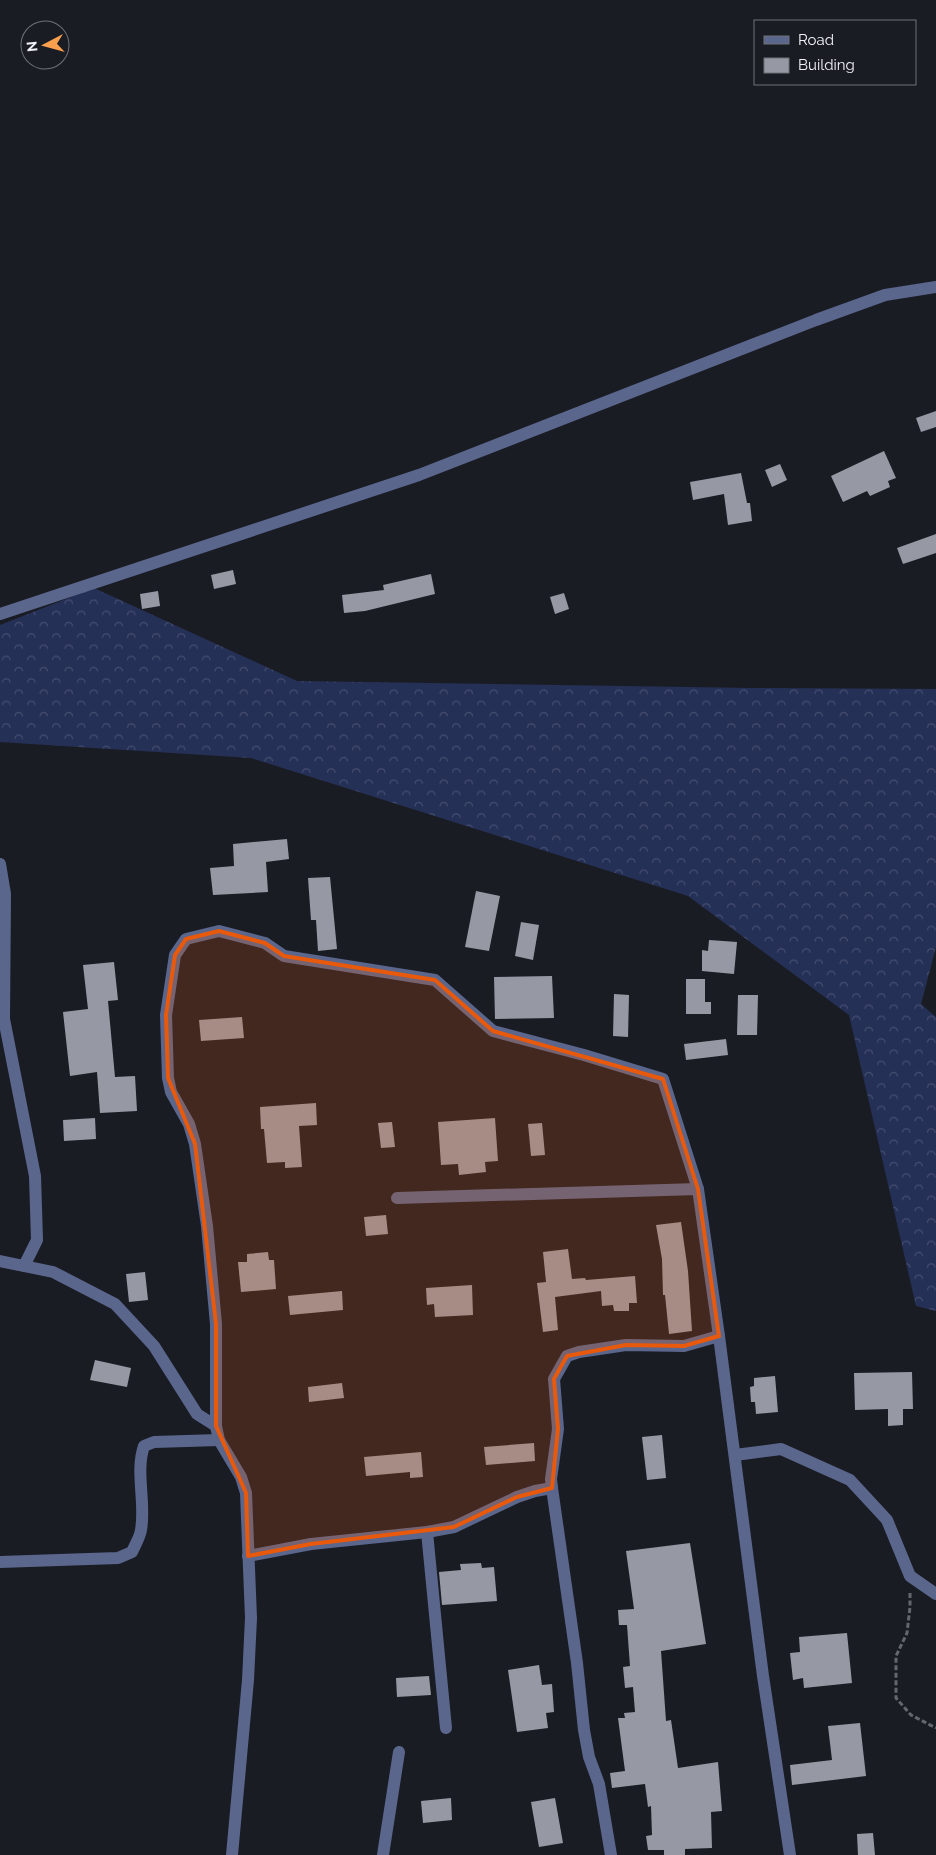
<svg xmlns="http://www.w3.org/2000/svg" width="936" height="1855" font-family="Raleway,sans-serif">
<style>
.forest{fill:url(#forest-crowns)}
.building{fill:#9699a3}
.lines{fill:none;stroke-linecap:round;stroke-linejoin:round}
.path{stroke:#65676e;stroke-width:3;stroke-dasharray:5 2.5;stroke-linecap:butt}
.minor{stroke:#5a668c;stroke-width:12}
.marked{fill:#e8590c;fill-opacity:0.2;stroke:#e8590c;stroke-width:4;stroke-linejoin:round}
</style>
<defs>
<pattern id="forest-crowns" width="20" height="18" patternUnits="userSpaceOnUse" patternTransform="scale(1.25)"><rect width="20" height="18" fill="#253057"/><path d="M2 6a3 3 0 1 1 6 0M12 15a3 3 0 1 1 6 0" fill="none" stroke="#454e70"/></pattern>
</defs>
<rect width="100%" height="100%" fill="#1a1c24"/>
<polygon class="forest" points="94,588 297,681 752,688 936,689 936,947 921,1004 936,1017 936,1311 916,1306 849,1015 688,896 251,758 0,742 0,625"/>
<g class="building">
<polygon points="936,411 936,427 921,432 916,418"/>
<polygon points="884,451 896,478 888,481 890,487 870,496 867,491 843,502 831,476"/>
<polygon points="780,464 787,480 772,487 765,470"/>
<polygon points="741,473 747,503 750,503 752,521 728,525 724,494 693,500 690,482"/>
<polygon points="936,534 936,553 903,564 897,548"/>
<polygon points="233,570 236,584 214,589 211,575"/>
<polygon points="431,574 435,594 365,611 344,613 342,595 384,590 383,585"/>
<polygon points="158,591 160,606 142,609 140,594"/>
<polygon points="564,593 569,609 555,614 550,597"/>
<polygon points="287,839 289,859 266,862 268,892 213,895 210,868 234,866 233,844"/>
<polygon points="330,877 337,949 318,951 316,920 311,920 308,878"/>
<polygon points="476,891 500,896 489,951 465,947"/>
<polygon points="521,922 539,925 533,960 515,956"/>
<polygon points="709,940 737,942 734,974 702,971 702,950 708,951"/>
<polygon points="114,962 118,1000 108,1001 115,1077 135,1076 137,1111 100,1113 97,1072 70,1076 63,1012 88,1009 83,965"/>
<polygon points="552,976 554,1018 495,1019 494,977"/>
<polygon points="686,979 705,979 705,1002 711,1002 711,1014 686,1014"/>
<polygon points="614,994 629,995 628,1037 613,1036"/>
<polygon points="738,995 758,995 757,1035 737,1035"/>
<polygon points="242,1017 244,1038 201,1041 199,1020"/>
<polygon points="726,1039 728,1055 686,1060 684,1044"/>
<polygon points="316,1103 317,1125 299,1126 302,1167 285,1168 285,1162 267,1163 264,1129 261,1129 260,1107"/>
<polygon points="95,1118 96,1139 64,1141 63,1120"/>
<polygon points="495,1118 498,1161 485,1162 486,1172 459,1175 458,1164 441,1165 438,1122"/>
<polygon points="392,1122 395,1147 381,1148 378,1123"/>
<polygon points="542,1123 545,1155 531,1156 528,1124"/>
<polygon points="386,1215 388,1234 366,1236 364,1217"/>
<polygon points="681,1222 688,1271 692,1331 669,1334 665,1295 663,1295 662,1259 656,1225"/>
<polygon points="568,1249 572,1279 585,1278 586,1280 635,1276 637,1303 629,1303 629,1311 614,1311 613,1305 602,1306 601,1291 555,1297 558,1330 543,1332 537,1283 546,1282 543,1252"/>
<polygon points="268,1252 269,1260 274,1260 276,1289 241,1292 238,1262 247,1262 247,1254"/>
<polygon points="145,1272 148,1300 129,1302 126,1274"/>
<polygon points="472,1285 473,1315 435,1317 434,1304 427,1305 426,1288"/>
<polygon points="342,1291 343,1310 290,1315 288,1296"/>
<polygon points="95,1360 131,1368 127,1387 90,1380"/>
<polygon points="912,1372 913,1409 903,1409 903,1425 888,1426 888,1409 855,1410 854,1373"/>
<polygon points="775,1376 778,1412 756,1414 755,1402 751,1402 750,1387 754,1386 754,1378"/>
<polygon points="342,1383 344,1398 309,1402 308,1387"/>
<polygon points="662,1435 666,1478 647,1480 642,1437"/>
<polygon points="534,1443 535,1461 486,1465 484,1447"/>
<polygon points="421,1452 423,1477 410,1478 410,1472 366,1476 364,1457"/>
<polygon points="690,1543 706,1644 661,1651 666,1721 671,1720 678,1768 718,1762 722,1811 711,1812 712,1848 685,1849 685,1855 664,1855 664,1850 648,1850 646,1836 652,1835 651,1806 648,1807 645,1784 612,1788 610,1773 625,1771 618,1718 625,1718 624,1713 635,1712 633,1687 625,1688 623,1667 630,1666 627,1625 619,1625 618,1610 634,1609 626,1551"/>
<polygon points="481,1563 482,1568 494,1567 497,1601 442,1605 439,1572 461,1570 460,1564"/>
<polygon points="847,1633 852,1683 804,1688 803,1678 793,1680 790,1653 800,1652 799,1637"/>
<polygon points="539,1665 542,1685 552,1684 554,1712 546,1713 548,1728 517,1732 508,1670"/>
<polygon points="429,1676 431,1695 397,1697 396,1678"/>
<polygon points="860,1723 866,1776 792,1785 790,1765 832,1760 828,1726"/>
<polygon points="451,1798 452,1820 423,1823 421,1801"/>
<polygon points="555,1798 563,1843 539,1847 531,1802"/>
<polygon points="873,1833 875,1855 858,1855 857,1834"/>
</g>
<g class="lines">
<polyline class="path" points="910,1593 910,1607 907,1633 896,1656 896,1698 911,1715 936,1728"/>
<g class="minor">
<polyline points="0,614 419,475 816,320 885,295 936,287"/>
<polyline points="0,864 5,894 4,1019 35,1176 37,1240 24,1266"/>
<polyline points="397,1198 698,1189"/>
<polyline points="0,1261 53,1272 115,1304 154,1346 197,1414 216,1426"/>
<polyline points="719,1336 763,1676 790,1855"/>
<polyline points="735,1455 781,1449 850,1480 887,1520 910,1576 936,1594"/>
<polyline points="427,1532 446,1728"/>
<polyline points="248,1556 311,1544 427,1532 454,1527 517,1497 535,1491 552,1488"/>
<path d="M0,1562L118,1558L132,1552C135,1545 140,1537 141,1530C146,1502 135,1472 144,1446L154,1442L219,1440"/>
<polyline points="232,1855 248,1680 251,1618 246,1493 241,1477 219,1440 216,1426 216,1324 207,1226 195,1144 189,1124 171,1092 168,1078 166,1015 175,955 186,939 219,931 265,943 284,956 435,980 493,1031 584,1055 663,1079 698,1189 719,1336 684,1346 626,1345 579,1352 567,1356 554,1379 558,1429 551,1479 552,1488 577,1663 584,1730 589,1757 599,1784 611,1855"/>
<polyline points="383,1855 399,1752"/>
</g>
</g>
<path class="marked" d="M219,931L265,943L284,956L435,980L493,1031L663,1079L698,1189L719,1336L684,1346L626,1345L567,1356L554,1379L558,1429L552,1488L517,1497L454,1527L311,1544L248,1556L246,1493L216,1426V1324L195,1144L168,1078L166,1015L175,955L186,939Z"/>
<rect x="754" y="20" width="162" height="65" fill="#1a1c24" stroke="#6f7178"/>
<rect x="764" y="36" width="25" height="8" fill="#5a668c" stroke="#6f7178"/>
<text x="798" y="45" font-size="15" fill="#eff1f6">Road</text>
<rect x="764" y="58" width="25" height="15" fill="#9699a3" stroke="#6f7178"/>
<text x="798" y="70" font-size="15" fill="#eff1f6">Building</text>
<g transform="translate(45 45) rotate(264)"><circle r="24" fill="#1a1c24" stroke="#6f7178"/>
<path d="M0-4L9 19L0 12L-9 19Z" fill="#f99f4d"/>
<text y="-8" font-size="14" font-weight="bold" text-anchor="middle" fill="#eff1f6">N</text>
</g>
</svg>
